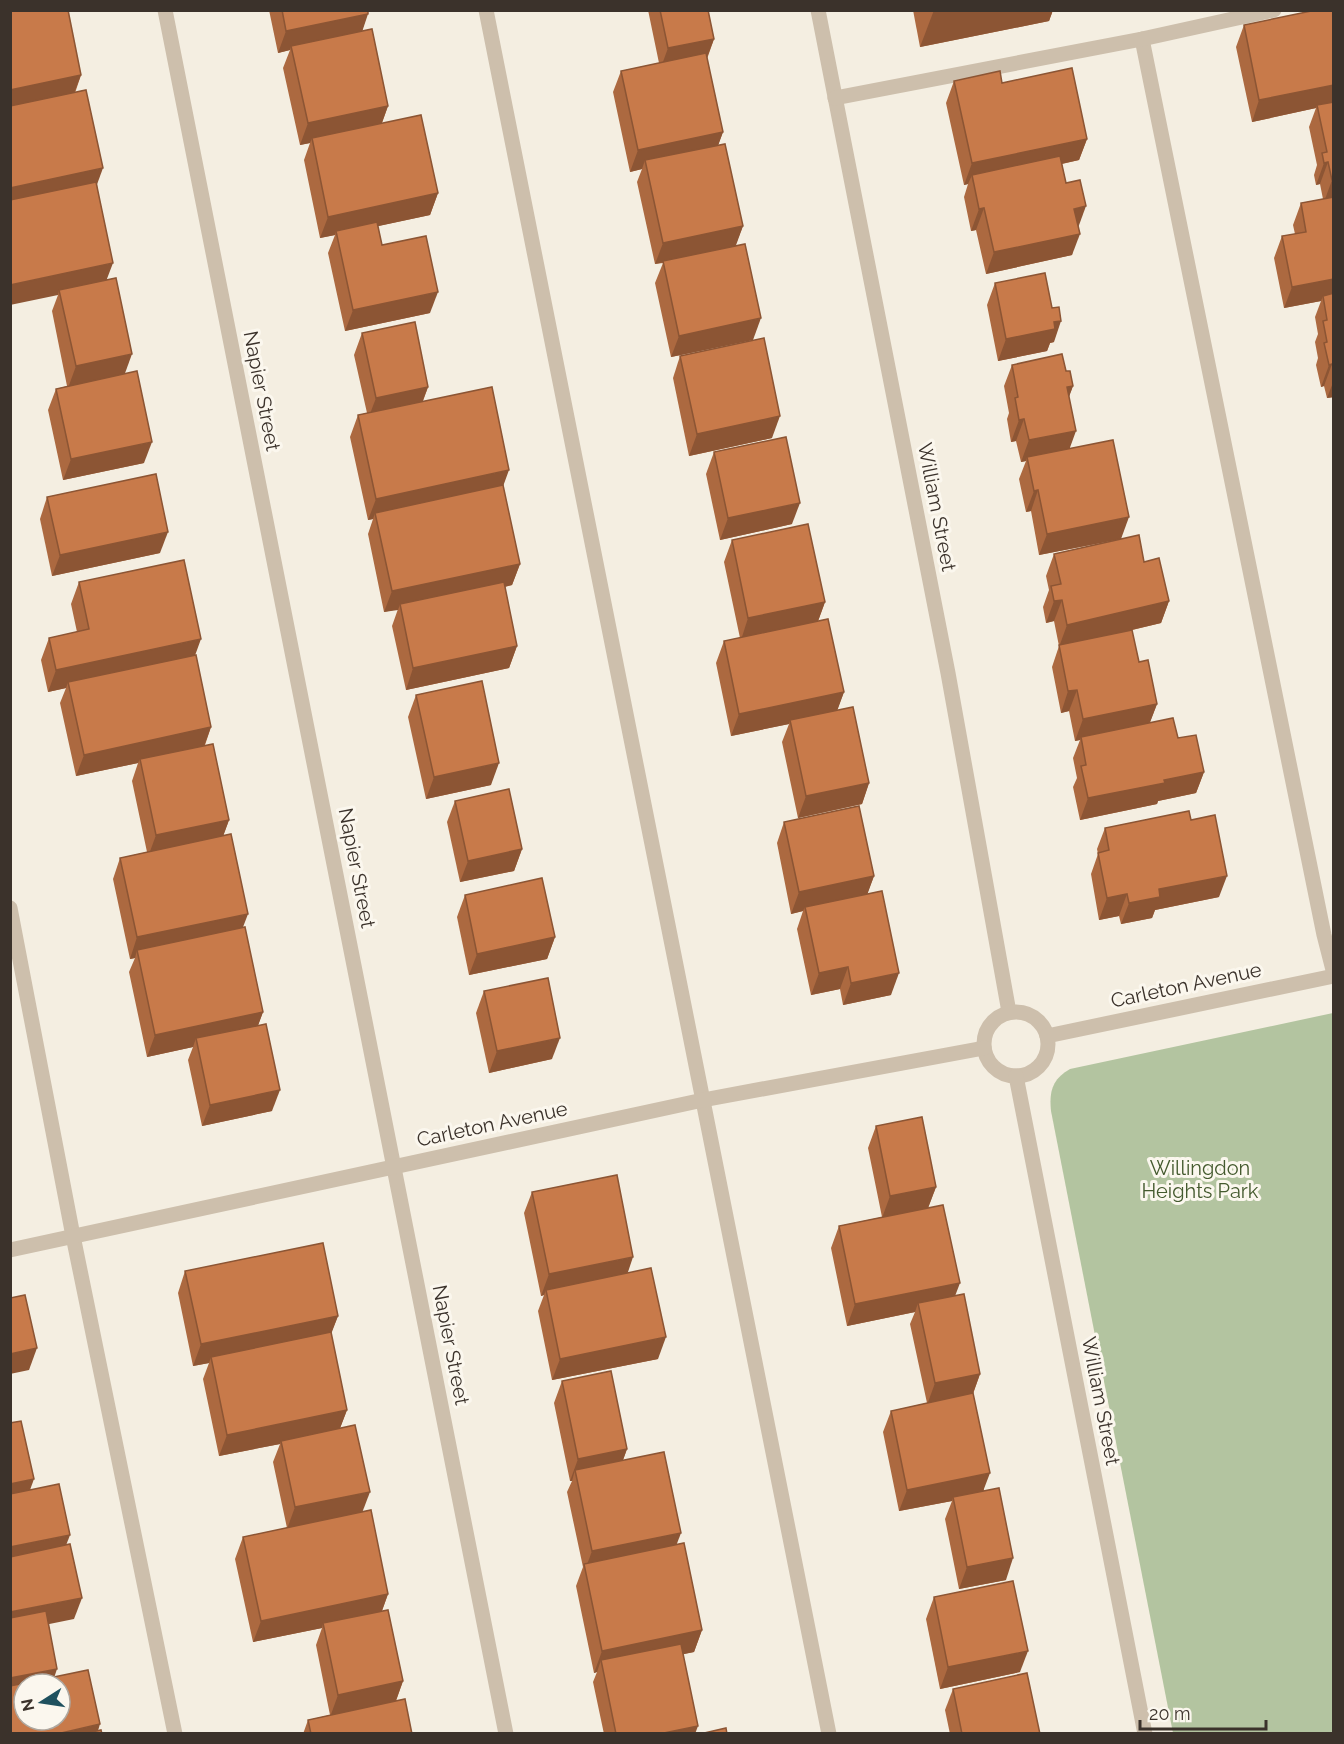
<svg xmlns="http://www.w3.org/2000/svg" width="1344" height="1744" font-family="Raleway,sans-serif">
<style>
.park{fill:#b3c4a0}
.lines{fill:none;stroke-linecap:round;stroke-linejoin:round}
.minor{stroke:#cdbfac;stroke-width:15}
.wall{fill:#ac6940}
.shaded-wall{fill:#8c5534}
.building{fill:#c87a4a;stroke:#8c5534;stroke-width:1.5;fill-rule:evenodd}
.labels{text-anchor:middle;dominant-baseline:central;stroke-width:6;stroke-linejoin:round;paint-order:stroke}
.street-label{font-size:20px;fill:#3b322b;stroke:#fbf7ee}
.park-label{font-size:20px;fill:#445a2e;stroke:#fbf7ee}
</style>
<rect width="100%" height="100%" fill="#f4eee1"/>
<path class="park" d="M1333,1013V1733H1173L1051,1111C1049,1092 1052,1079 1070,1069Z"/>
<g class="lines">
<g class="minor">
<polyline points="165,10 506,1734"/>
<polyline points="486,10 829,1734"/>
<polyline points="818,10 948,673 1009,1012"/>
<polyline points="1142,39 1324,935 1334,974"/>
<polyline points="835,98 1142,39 1274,10"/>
<polyline points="10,908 73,1236 175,1734"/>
<circle cx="1016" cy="1044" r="32"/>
<polyline points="1047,1036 1334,976"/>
<polyline points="1016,1076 1145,1734"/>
<polyline points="10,1250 703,1100 984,1048"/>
</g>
</g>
<g class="wall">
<polygon points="269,10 368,10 362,31 388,106 382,123 438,193 430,215 378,226 382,245 430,313 345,331 328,253 335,235 320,238 304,160 310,143 300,145 283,68 290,50 278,53"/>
<polygon points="648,10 708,10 714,39 707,59 723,132 718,145 743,226 735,246 753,340 671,357 655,283 663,263 655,264 637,182 642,169 630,172 613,92 621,71 659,63"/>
<polygon points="913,10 1053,10 1049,21 920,47"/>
<polygon points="1334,10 1334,397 1327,398 1324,386 1321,387 1316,365 1318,358 1315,342 1318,334 1315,317 1321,301 1284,308 1274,258 1282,236 1295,234 1293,225 1301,203 1323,199 1320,184 1316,185 1314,175 1317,165 1309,127 1316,108 1252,122 1236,47 1244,25"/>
<polygon points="10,11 81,75 75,93 97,184 107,280 125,374 144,463 63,480 48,410 56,389 67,386 52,311 58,295"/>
<polygon points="954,81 1002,83 1087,139 1079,160 1062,164 1066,183 1078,228 1072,255 986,274 976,230 971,231 964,197 968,184 964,185 946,103"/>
<polygon points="995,283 1054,342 1050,343 1047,351 998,361 987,305"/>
<polygon points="362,333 428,387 423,401 503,487 520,564 512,585 505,587 517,646 509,668 406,690 392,626 398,609 384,612 368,534 373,519 368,520 350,437 358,415 367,413 354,355"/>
<polygon points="680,356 772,438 689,456 673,378"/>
<polygon points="1012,365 1066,371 1073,386 1069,396 1070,449 1121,539 1039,555 1031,511 1026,512 1019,479 1026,461 1021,462 1016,441 1011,442 1007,419 1009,413 1004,386"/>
<polygon points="714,452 792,524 720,540 706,474"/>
<polygon points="47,497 160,553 52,576 40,519"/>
<polygon points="732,540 825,602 818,621 844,692 837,710 869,783 862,804 798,818 782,742 789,724 731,736 716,663 724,641 740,638 724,562"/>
<polygon points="1054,554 1144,562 1169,601 1161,623 1124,632 1157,704 1150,722 1178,738 1204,772 1196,793 1158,801 1157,804 1080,820 1073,787 1077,778 1073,758 1080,740 1075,741 1069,711 1061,713 1052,667 1059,646 1054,621 1046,623 1043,607 1049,590 1046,576"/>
<polygon points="79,582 195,655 211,727 205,745 229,820 223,836 243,928 263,1012 258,1025 272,1111 202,1126 188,1060 193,1047 147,1057 129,972 135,958 130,959 113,879 120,858 147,852 132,781 138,763 76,776 60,703 66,688 48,692 41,660 49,638 77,632 71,604"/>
<polygon points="416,695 491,785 426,799 408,717"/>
<polygon points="455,801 522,849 514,871 460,882 447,822"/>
<polygon points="1191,820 1219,897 1155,910 1152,918 1121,924 1119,916 1099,920 1091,874 1098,854 1097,849 1105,828"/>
<polygon points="784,822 874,876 867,894 891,995 843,1005 840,989 811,995 797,929 803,911 791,914 777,843"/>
<polygon points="465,895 555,937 547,959 469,975 457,917"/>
<polygon points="484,991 552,1059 489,1073 476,1013"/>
<polygon points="876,1126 936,1187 928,1208 980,1374 973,1394 984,1491 1006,1580 959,1589 945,1519 952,1501 899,1511 883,1432 891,1411 927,1403 910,1324 915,1312 847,1326 831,1248 839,1226 882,1217 868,1148"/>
<polygon points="532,1192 627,1273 658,1359 552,1380 538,1311 544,1295 541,1296 524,1213"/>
<polygon points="185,1271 338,1316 331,1333 347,1410 340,1428 362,1512 388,1594 382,1611 403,1681 396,1701 412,1734 303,1734 308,1720 330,1715 316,1645 322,1628 253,1642 235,1559 243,1537 287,1528 273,1462 280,1444 219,1456 203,1379 209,1363 193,1366 178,1293"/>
<polygon points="562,1381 627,1449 623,1460 677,1545 702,1630 694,1652 683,1654 695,1734 604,1734 593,1682 597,1672 594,1673 576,1586 583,1567 567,1492 572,1481 570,1481 554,1403"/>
<polygon points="934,1597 1020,1672 940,1689 926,1619"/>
<polygon points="953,1689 1040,1734 950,1734 945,1710"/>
</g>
<g class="shaded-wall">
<polygon points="934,10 1053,10 1049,21 920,47"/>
<polygon points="368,14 361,35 291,46 290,50 278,53 286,31"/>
<polygon points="714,39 706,60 660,70 668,48"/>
<polygon points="81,75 73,96 10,110 10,90"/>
<polygon points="1334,85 1334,105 1317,105 1316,108 1252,122 1259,100"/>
<polygon points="388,106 380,128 312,138 310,143 300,145 308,123"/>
<polygon points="723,132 715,154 645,160 642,169 630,172 638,150"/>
<polygon points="1087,139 1079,160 973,183 972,175 968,184 964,185 972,163"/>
<polygon points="1328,162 1320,184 1316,185 1324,163"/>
<polygon points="103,168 95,190 10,208 10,188"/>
<polygon points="1332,180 1334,180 1334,200 1324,202"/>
<polygon points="438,193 430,215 337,235 336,231 335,235 320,238 328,217"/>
<polygon points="1086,206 1078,228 1074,209"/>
<polygon points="984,208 976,230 971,231 979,209"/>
<polygon points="743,226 735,248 655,264 663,243"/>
<polygon points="1080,234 1072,255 986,274 994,252"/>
<polygon points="113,263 105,284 59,290 58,295 10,305 10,285"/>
<polygon points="1334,279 1334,299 1323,296 1321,301 1284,308 1292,287"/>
<polygon points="438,292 430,313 345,331 353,310"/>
<polygon points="761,318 753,340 671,357 679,336"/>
<polygon points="1061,321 1054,342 1050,343 1047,351 998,361 1006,339 1054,322"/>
<polygon points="132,354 124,376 68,388 76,366"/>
<polygon points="1332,364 1324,386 1321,387 1329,365"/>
<polygon points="1334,380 1334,397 1327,398"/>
<polygon points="1073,386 1065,408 1067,387"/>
<polygon points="428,387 420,408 368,419 376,398"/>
<polygon points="780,416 772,438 689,456 697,434"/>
<polygon points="1024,419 1016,441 1011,442 1019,420"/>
<polygon points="1076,431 1068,453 1027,457 1026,461 1021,462 1029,440"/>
<polygon points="152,442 144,463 63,480 71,459"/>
<polygon points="509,470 501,492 375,513 373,519 368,520 376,499"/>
<polygon points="1038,490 1031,511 1026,512 1034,491"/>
<polygon points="800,503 792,524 720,540 728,518"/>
<polygon points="1129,517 1121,539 1039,555 1047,534"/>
<polygon points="168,532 160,553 52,576 60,555"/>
<polygon points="520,564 512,585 401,609 400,604 398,610 384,612 392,591"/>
<polygon points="1062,600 1054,621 1046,623 1054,601"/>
<polygon points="1169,601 1161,623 1059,647 1067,625"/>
<polygon points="825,602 817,624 741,640 748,618"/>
<polygon points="201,639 193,661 68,682 66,688 48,692 56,670"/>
<polygon points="517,646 509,668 406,690 413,668"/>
<polygon points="1077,690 1069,711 1061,713 1068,691"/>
<polygon points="844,692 836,714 790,720 789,724 731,736 739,714"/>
<polygon points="1157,704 1149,725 1081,737 1080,740 1075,741 1083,719"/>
<polygon points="211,727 203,749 140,759 138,763 76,776 84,755"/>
<polygon points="499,763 491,785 426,799 434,777"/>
<polygon points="1204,772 1196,793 1158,801 1157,804 1080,820 1088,798 1164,780"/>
<polygon points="869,783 862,804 798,818 806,796"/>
<polygon points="229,820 221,842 148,857 156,835"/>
<polygon points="522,849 514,871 460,882 468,861"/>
<polygon points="874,876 866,898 805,907 803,911 791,914 799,892"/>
<polygon points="1227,876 1219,897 1155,910 1152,918 1121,924 1129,903 1159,889"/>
<polygon points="1127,894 1119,916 1099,920 1107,898"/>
<polygon points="248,914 240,935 137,950 135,958 130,959 137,937"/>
<polygon points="555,937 547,959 469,975 477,954"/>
<polygon points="848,967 840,989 811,995 819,973"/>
<polygon points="899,973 891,995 843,1005 851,983"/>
<polygon points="263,1012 255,1034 196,1038 193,1047 147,1057 155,1035"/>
<polygon points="560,1038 552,1059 489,1073 497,1051"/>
<polygon points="280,1090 272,1111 202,1126 210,1105"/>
<polygon points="936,1187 928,1208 882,1218 890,1196"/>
<polygon points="633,1257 626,1278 546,1290 544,1295 541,1296 549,1274"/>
<polygon points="960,1283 952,1304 918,1303 915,1312 847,1326 855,1304"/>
<polygon points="338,1316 330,1337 211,1357 209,1363 193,1366 201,1344"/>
<polygon points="666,1337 658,1359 552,1380 560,1359"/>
<polygon points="37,1348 29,1370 10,1374 10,1354"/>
<polygon points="980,1374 972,1396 927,1405 935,1383"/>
<polygon points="347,1410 339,1431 281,1441 280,1444 219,1456 227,1435"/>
<polygon points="627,1449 619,1471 575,1470 572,1481 570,1481 578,1459"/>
<polygon points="990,1473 982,1494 953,1497 952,1501 899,1511 907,1490"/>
<polygon points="34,1479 26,1501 10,1504 10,1484"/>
<polygon points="370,1492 362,1513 287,1529 295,1507"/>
<polygon points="681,1533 673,1554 585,1570 592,1551"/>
<polygon points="70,1535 62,1556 10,1567 10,1547"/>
<polygon points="1013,1558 1006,1580 959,1589 967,1567"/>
<polygon points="388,1594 380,1616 323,1623 322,1628 253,1642 261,1621"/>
<polygon points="82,1598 74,1619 10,1632 10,1612"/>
<polygon points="702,1630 694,1652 604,1671 601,1660 597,1672 594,1673 602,1651"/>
<polygon points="1028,1651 1020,1672 940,1689 948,1667"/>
<polygon points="57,1669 52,1684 10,1698 10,1678"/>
<polygon points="403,1681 395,1703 330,1717 338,1695"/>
<polygon points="100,1724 97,1734 57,1734"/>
<polygon points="698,1726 695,1734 659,1734"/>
</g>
<g class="building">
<polygon points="68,10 81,75 10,90 10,11"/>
<polygon points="282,10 368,10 368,14 286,31"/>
<polygon points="660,10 708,10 714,39 668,48"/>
<polygon points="1316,10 1334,10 1334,85 1259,100 1244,25"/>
<polygon points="372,29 388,106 308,123 291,46"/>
<polygon points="706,53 723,132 638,150 621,71"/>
<polygon points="1072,68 1087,139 972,163 954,81 1000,71 1002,83"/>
<polygon points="86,90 103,168 10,188 10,106"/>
<polygon points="1334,102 1334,180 1332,180 1328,162 1324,163 1322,153 1327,152 1317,105"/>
<polygon points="421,115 438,193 328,217 312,138"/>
<polygon points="725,144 743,226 663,243 645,160"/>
<polygon points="1060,156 1066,183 1080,180 1086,206 1074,209 1080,234 994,252 984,208 979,209 972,175"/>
<polygon points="96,182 113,263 10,285 10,200"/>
<polygon points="1334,197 1334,279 1292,287 1282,236 1306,232 1301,203"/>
<polygon points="377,222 382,245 426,236 438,292 353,310 336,231"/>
<polygon points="745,244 761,318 679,336 663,261"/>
<polygon points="1045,273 1052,308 1059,307 1061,321 1054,322 1055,329 1006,339 995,283"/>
<polygon points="116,278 132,354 76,366 59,290"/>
<polygon points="1334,293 1334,370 1332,364 1329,365 1324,343 1327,342 1323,321 1327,320 1323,296"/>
<polygon points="415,322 428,387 376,398 362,333"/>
<polygon points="764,338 780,416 697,434 680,356"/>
<polygon points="1062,354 1066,371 1070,371 1073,386 1067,387 1076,431 1029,440 1024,419 1019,420 1015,398 1018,397 1012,365"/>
<polygon points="137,371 152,442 71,459 56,389"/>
<polygon points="492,387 509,470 376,499 358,415"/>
<polygon points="786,437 800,503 728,518 714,452"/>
<polygon points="1113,440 1129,517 1047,534 1038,490 1034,491 1027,457"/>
<polygon points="156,474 168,532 60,555 47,497"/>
<polygon points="503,485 520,564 392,591 375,513"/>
<polygon points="808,524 825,602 748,618 732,540"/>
<polygon points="1139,535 1144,562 1159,558 1169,601 1067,625 1062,600 1054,601 1051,586 1061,584 1054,554"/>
<polygon points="184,560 201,639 56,670 49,638 89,629 79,582"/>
<polygon points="504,582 517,646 413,668 400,604"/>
<polygon points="828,619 844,692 739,714 724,641"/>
<polygon points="1132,630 1139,662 1148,660 1157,704 1083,719 1077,690 1068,691 1059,645"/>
<polygon points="196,655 211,727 84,755 68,682"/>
<polygon points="482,681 499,763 434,777 416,695"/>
<polygon points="853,707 869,783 806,796 790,720"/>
<polygon points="1173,718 1178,738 1196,735 1204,772 1164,780 1165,783 1088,798 1081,766 1086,765 1081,737"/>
<polygon points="213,744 229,820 156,835 140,759"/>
<polygon points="509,789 522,849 468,861 455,801"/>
<polygon points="859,806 874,876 799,892 784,822"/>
<polygon points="1189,811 1191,820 1215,815 1227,876 1159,889 1160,897 1129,903 1127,894 1107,898 1098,853 1109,850 1105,828"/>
<polygon points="231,834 248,914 137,937 120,858"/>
<polygon points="542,878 555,937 477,954 465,895"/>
<polygon points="882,891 899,973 851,983 848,967 819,973 805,907"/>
<polygon points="245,927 263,1012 155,1035 137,950"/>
<polygon points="548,978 560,1038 497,1051 484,991"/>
<polygon points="266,1024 280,1090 210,1105 196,1038"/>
<polygon points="922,1117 936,1187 890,1196 876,1126"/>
<polygon points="617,1175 633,1257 549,1274 532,1192"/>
<polygon points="943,1205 960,1283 855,1304 839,1226"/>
<polygon points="323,1243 338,1316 201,1344 185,1271"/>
<polygon points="651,1268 666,1337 560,1359 546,1290"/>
<polygon points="964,1294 980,1374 935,1383 918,1303"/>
<polygon points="25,1295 37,1348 10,1354 10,1298"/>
<polygon points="331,1332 347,1410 227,1435 211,1357"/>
<polygon points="611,1371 627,1449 578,1459 562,1381"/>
<polygon points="973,1393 990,1473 907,1490 891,1411"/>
<polygon points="21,1421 34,1479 10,1484 10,1423"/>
<polygon points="355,1425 370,1492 295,1507 281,1441"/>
<polygon points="664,1452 681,1533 592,1551 575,1470"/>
<polygon points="59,1484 70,1535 10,1547 10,1494"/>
<polygon points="999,1488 1013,1558 967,1567 953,1497"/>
<polygon points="371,1510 388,1594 261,1621 243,1537"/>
<polygon points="684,1543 702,1630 602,1651 584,1564"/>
<polygon points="70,1544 82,1598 10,1612 10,1557"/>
<polygon points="1013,1581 1028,1651 948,1667 934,1597"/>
<polygon points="388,1610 403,1681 338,1695 323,1623"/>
<polygon points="46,1611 57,1669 10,1678 10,1618"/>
<polygon points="681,1644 698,1726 659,1734 616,1734 601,1660"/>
<path d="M88,1670L100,1724L57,1734H10V1686ZM24,1684H60V1720H24Z"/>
<polygon points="1027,1673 1040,1734 962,1734 953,1689"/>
<polygon points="405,1699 412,1734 311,1734 308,1720"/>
<polygon points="726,1728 727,1734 700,1734"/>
<polygon points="101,1730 102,1734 83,1734"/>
</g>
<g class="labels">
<g class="street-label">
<text transform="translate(262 391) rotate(79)">Napier Street</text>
<text transform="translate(937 507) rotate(79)">William Street</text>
<text transform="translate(357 868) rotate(79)">Napier Street</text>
<text transform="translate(1186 985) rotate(-12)">Carleton Avenue</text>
<text transform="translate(492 1124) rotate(-12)">Carleton Avenue</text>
<text transform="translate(451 1345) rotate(79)">Napier Street</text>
<text transform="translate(1101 1401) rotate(79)">William Street</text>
</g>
<g class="park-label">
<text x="1200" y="1168">Willingdon<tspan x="1200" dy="23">Heights Park</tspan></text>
</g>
</g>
<rect width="1344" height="1744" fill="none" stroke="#3b322b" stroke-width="24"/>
<g transform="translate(42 1702) rotate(258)"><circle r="28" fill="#fbf7ee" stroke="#aea8a0" stroke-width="1.5"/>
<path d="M0-4.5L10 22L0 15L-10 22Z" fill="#1f515e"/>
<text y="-9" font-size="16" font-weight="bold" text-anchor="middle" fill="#3b322b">N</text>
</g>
<path d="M1140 1720v9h126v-9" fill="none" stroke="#3b322b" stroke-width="3"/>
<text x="1149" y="1720" font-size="18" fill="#3b322b" stroke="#fbf7ee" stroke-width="4.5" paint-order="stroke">20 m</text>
</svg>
